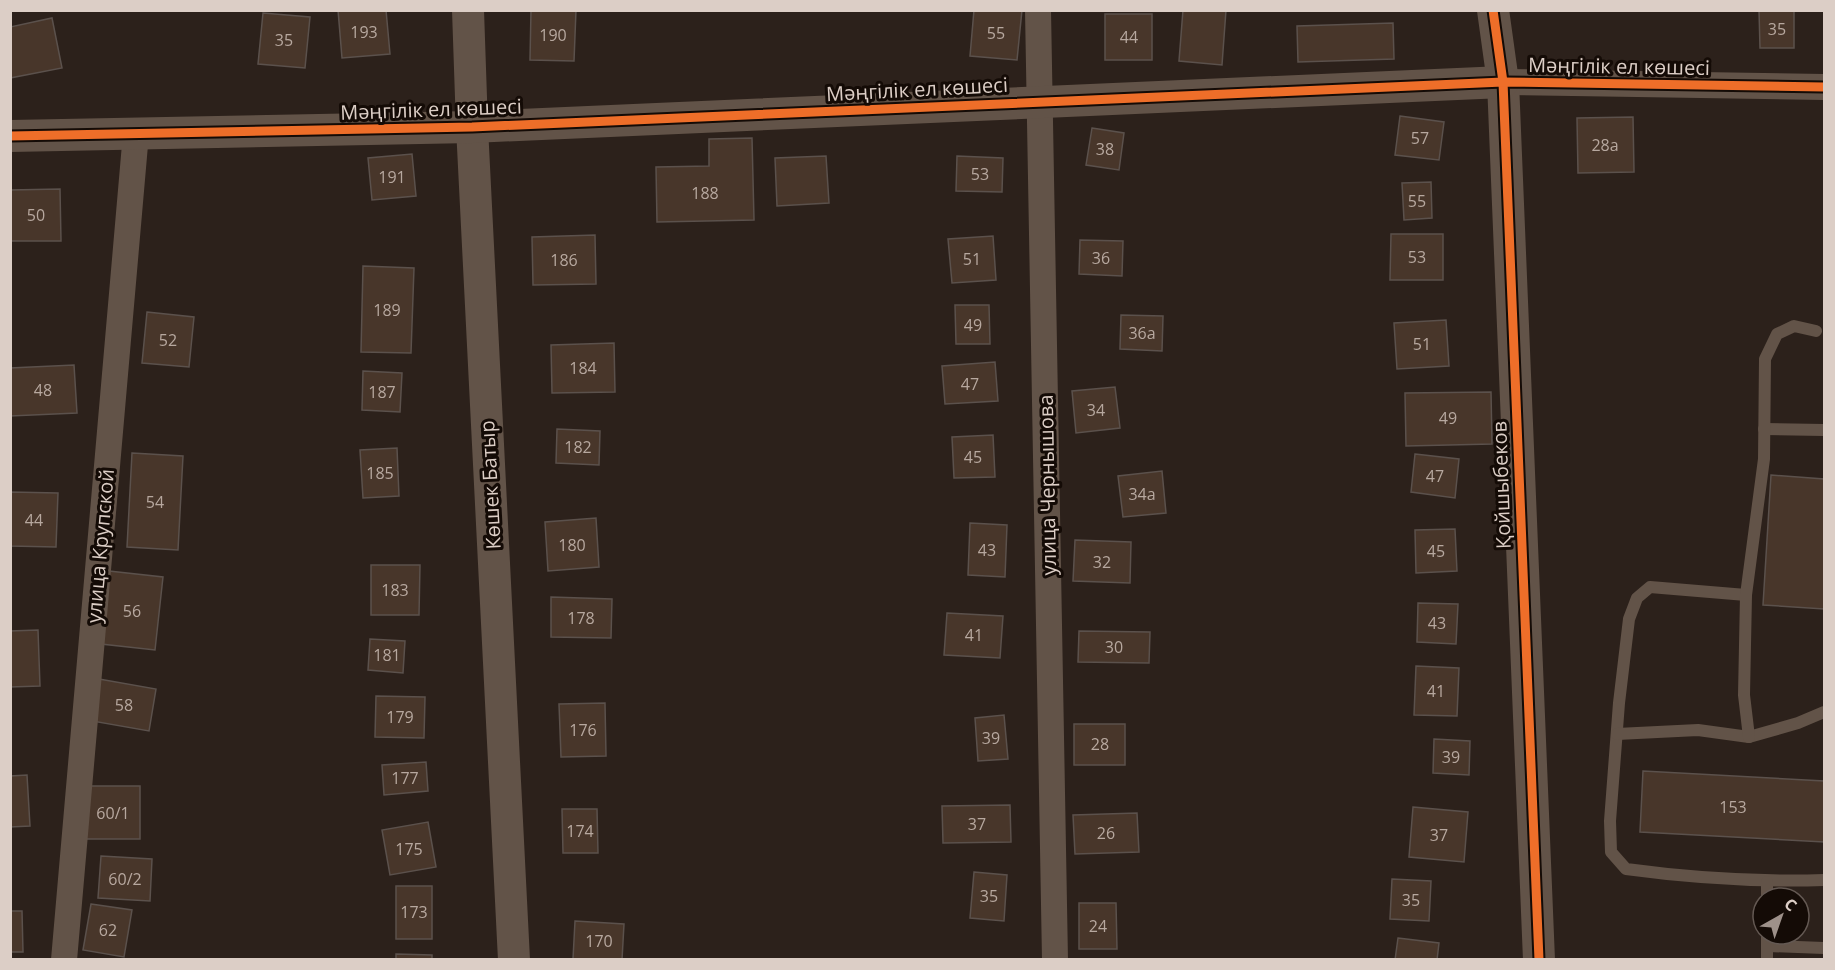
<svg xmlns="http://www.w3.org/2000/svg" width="1835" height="970" font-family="'Open Sans',sans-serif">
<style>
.building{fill:#48362a;stroke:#5b514c;stroke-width:1.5}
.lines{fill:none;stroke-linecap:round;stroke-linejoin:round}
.service{stroke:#625348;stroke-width:12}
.minor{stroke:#625348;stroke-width:26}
.tertiary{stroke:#625348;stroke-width:32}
.cycleway-casing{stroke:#140b06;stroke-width:13}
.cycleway{stroke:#ee6e29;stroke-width:9}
.labels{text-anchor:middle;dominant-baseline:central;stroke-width:6;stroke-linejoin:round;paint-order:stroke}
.number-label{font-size:16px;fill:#b7a89f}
.street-label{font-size:20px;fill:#dccec6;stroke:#140b06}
</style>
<rect width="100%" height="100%" fill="#2c211b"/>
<g class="building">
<polygon points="338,10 386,10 390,54 342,58"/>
<polygon points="531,10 576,10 574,61 530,60"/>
<polygon points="974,10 1022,10 1017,60 970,56"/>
<polygon points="1183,10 1226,10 1222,65 1179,61"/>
<polygon points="1759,10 1794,10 1794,48 1760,48"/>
<polygon points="263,13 310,17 305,68 258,64"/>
<rect x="1105" y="14" width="47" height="46"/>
<polygon points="52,18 62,68 10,78 10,27"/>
<polygon points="1393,23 1394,59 1298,62 1297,26"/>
<polygon points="1400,116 1444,122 1439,160 1395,155"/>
<polygon points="1633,117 1634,172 1578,173 1577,118"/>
<polygon points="1092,128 1124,133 1119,170 1086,165"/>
<polygon points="752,138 754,220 657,222 656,167 709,166 709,139"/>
<polygon points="412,154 416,196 372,200 368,158"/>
<polygon points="826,156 829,203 777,206 775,158"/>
<polygon points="957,156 1003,158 1002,192 956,191"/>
<polygon points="1431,182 1432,218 1404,220 1402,183"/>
<polygon points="60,189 61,241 10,241 10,190"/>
<polygon points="1391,234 1443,234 1443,280 1390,280"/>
<polygon points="595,235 596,284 533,285 532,237"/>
<polygon points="993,236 996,280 952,283 948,239"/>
<polygon points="1080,240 1123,241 1122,276 1079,274"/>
<polygon points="363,266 414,268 411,353 361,352"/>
<polygon points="955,305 989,305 990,344 956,344"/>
<polygon points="147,312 194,317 189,367 142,363"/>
<polygon points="1121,315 1163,316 1162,351 1120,349"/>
<polygon points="1446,320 1449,366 1397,369 1394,323"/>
<polygon points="614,343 615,392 552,393 551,345"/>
<polygon points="995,362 998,401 945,404 942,366"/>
<polygon points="74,365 77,413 10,416 10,368"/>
<polygon points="363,371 402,373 400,412 362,410"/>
<polygon points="1115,387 1120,428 1076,433 1072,391"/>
<polygon points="1491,392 1492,444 1406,446 1405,393"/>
<polygon points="557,429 600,431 599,465 556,463"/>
<polygon points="993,435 995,477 954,478 952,437"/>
<polygon points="397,448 399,496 363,498 360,450"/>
<polygon points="132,453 183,456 178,550 127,547"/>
<polygon points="1415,454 1459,459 1455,498 1411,492"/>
<polygon points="1162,471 1166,513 1123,517 1118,476"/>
<polygon points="1771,475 1824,479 1824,609 1763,605"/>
<polygon points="10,492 58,493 56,547 10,546"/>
<polygon points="596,518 599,567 548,571 545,522"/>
<polygon points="970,523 1007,525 1005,577 968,575"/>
<polygon points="1455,529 1457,571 1416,573 1415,530"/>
<polygon points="1075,540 1131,542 1130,583 1073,581"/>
<polygon points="371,565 420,565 419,615 371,615"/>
<polygon points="109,571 163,577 155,650 101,644"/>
<polygon points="551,597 612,599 611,638 551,637"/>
<polygon points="1418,603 1458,604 1456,644 1417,642"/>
<polygon points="947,613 1003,616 1000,658 944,655"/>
<polygon points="38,630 40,686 10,687 10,631"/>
<polygon points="1079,631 1150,632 1149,663 1078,662"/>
<polygon points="370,639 405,641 403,673 368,670"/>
<polygon points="1416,666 1459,668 1457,716 1414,715"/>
<polygon points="99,679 156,689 149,731 92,721"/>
<polygon points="376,696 425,697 424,738 375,737"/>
<polygon points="605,703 606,756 561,757 559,704"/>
<polygon points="1004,715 1008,759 978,761 975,718"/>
<rect x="1074" y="724" width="51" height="41"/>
<polygon points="1434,739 1470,741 1469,775 1433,773"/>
<polygon points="426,762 428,791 384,795 382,765"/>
<polygon points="1643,771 1824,781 1824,842 1640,832"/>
<polygon points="27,775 30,826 10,827 10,776"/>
<rect x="86" y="786" width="54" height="53"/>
<polygon points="1010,805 1011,842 943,843 942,806"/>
<polygon points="1413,807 1468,812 1464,862 1409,857"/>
<polygon points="562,809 597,809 598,853 563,853"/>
<polygon points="1137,813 1139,852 1075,854 1073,815"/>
<polygon points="428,822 436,867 390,875 382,830"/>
<polygon points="101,856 152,859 150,901 98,898"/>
<polygon points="974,872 1007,875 1004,921 970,918"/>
<polygon points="1392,879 1431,881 1429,921 1390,919"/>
<rect x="396" y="886" width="36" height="53"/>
<polygon points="1079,903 1116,903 1117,949 1079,949"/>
<polygon points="91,904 132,910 124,957 83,950"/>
<polygon points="10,911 22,911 23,952 10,952"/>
<polygon points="575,921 624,924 622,960 573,959"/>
<polygon points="1398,938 1439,943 1437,960 1395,960"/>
<polygon points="396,954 432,955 432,960 396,960"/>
</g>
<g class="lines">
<g class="service">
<polyline points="1764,429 1824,430"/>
<path d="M1746,595L1650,587L1637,598L1629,619L1619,703L1610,821L1611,852L1626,869C1692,878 1758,882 1824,880"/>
<polyline points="1617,734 1698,730 1749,737 1798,723 1824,712"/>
<polyline points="1749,737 1744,695 1746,595 1764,459 1765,359 1777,334 1794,326 1816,331"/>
<polyline points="1767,882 1767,898"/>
<polyline points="1768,946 1824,948"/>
<polyline points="1767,960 1767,934"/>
</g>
<g class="minor">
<polyline points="1038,10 1055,960"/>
<polyline points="1503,82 1824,87"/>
<polyline points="64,960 136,133"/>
</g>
<g class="tertiary">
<polyline points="468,10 472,127 514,960"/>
<polyline points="1493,10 1503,82 1539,960"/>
<polyline points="10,136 472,127 1503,82"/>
</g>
<defs>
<g id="cycleway">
<polyline points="1493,10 1503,82 1539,960"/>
<polyline points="10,136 472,127 1503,82 1824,87"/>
</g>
</defs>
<use href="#cycleway" class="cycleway-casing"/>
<use href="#cycleway" class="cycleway"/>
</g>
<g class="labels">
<g class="number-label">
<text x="1777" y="29">35</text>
<text x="364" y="32">193</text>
<text x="996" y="33">55</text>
<text x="553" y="35">190</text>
<text x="1129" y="37">44</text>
<text x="284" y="40">35</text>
<text x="1420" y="138">57</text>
<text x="1605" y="145">28а</text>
<text x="1105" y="149">38</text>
<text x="980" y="174">53</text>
<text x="392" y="177">191</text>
<text x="705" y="193">188</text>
<text x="1417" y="201">55</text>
<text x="36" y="215">50</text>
<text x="1417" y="257">53</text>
<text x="1101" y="258">36</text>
<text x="972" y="259">51</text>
<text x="564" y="260">186</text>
<text x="387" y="310">189</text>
<text x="973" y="325">49</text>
<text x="1142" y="333">36а</text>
<text x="168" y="340">52</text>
<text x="1422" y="344">51</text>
<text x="583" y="368">184</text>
<text x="970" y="384">47</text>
<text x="43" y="390">48</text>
<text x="382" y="392">187</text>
<text x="1096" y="410">34</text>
<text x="1448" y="418">49</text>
<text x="578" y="447">182</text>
<text x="973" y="457">45</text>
<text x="380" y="473">185</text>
<text x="1435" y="476">47</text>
<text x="1142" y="494">34а</text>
<text x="155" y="502">54</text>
<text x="34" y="520">44</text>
<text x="572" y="545">180</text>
<text x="987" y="550">43</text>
<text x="1436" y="551">45</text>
<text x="1102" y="562">32</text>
<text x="395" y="590">183</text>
<text x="132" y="611">56</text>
<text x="581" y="618">178</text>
<text x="1437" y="623">43</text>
<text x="974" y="635">41</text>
<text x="1114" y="647">30</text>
<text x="387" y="655">181</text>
<text x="1436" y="691">41</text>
<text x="124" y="705">58</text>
<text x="400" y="717">179</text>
<text x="583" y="730">176</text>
<text x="991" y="738">39</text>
<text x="1100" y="744">28</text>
<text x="1451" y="757">39</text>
<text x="405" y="778">177</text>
<text x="1733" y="807">153</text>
<text x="113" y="813">60/1</text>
<text x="977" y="824">37</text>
<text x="580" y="831">174</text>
<text x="1106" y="833">26</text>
<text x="1439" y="835">37</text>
<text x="409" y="849">175</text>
<text x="125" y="879">60/2</text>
<text x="989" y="896">35</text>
<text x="1411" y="900">35</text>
<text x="414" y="912">173</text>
<text x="1098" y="926">24</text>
<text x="108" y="930">62</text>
<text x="599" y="941">170</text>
</g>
<g class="street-label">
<text transform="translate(1619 66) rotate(1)">Мәңгілік ел көшесі</text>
<text transform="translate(917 89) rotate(-3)">Мәңгілік ел көшесі</text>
<text transform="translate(431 109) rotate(-2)">Мәңгілік ел көшесі</text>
<text transform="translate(490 485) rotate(-93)">Көшек Батыр</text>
<text transform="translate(1047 485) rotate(-91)">улица Чернышова</text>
<text transform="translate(1501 485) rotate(-92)">Қойшыбеков</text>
<text transform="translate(100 546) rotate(-85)">улица Крупской</text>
</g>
</g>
<rect width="1835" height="970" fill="none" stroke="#dccec6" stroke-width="24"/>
<g transform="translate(1781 916) rotate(40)"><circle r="28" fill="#140b06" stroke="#645953" stroke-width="1.5"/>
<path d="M0-4.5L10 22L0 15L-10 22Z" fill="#9e918a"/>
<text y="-9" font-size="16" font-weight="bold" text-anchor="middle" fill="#dccec6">С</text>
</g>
</svg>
